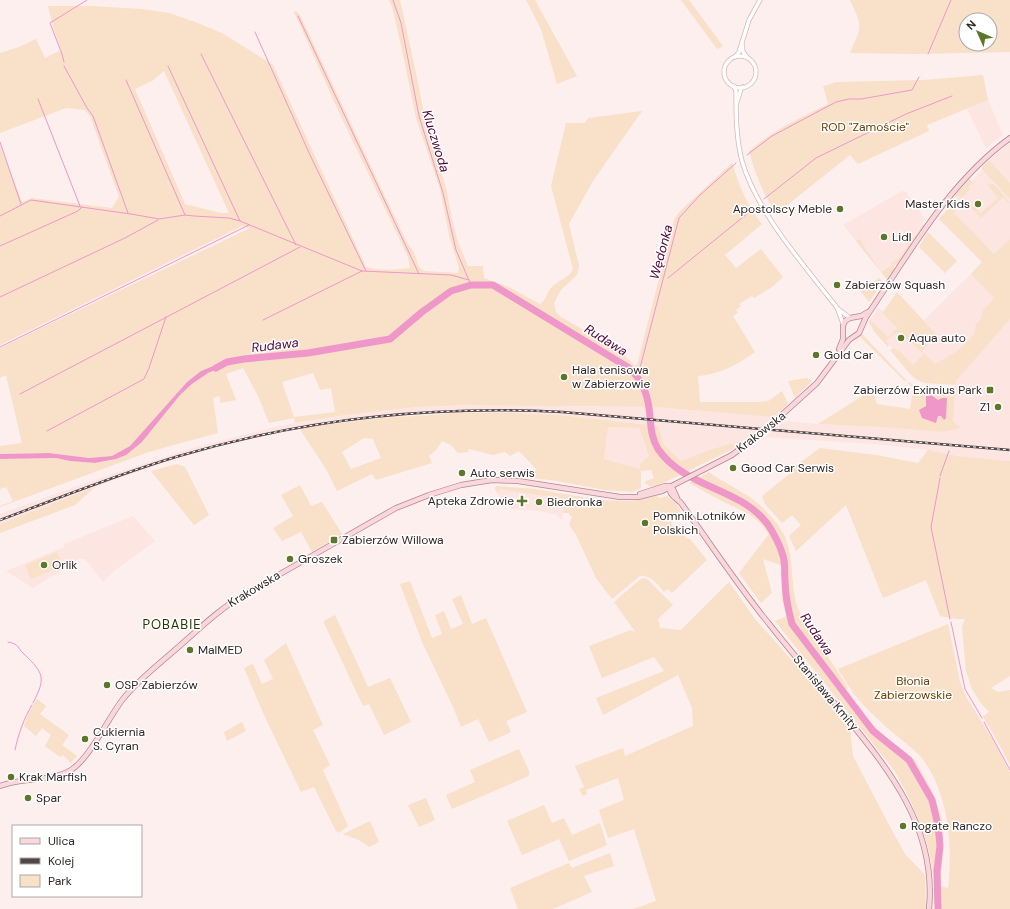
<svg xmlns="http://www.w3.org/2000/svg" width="1010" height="909" font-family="'DM Sans',sans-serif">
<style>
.built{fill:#fde5e2}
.green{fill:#f8e0c9;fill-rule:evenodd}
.water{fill:#f097c9}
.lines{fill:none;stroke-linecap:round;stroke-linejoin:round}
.stream{stroke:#f097c9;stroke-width:1}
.river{stroke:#f097c9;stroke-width:7}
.minor-casing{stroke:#d6b8b5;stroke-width:5}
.major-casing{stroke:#b2878e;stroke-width:6}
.minor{stroke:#fff;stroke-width:3.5}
.major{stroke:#fad6dd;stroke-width:4.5}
.rail-casing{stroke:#524746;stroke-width:2.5}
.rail{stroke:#fff;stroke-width:1;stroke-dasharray:3;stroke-linecap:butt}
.poi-dot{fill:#5d772a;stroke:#fff;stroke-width:1.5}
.labels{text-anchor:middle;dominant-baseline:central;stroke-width:3;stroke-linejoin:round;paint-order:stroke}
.park-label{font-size:12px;fill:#6d4002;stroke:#fff}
.poi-label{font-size:12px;fill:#312625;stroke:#fff;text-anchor:start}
.street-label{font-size:12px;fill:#312625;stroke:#fff}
.water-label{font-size:13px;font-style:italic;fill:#500037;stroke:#fff}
.neighbourhood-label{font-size:13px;letter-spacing:1px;fill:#283800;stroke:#fff}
</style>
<rect width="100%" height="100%" fill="#fcefee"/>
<g class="built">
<polygon points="988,100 1003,135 986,148 967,109"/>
<polygon points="1010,143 1010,183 989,160"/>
<polygon points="983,169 1010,199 1010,239 994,254 949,208"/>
<polygon points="902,191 906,192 925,219 886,278 843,225"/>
<polygon points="971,274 994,298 982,312 980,320 976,325 974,333 968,341 957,351 935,364 914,366 892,348 869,324 869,322 878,308 922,351 937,335 924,320"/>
<polygon points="1010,319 1010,461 957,456 928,450 885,445 765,437 785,421 818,424 879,427 943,432 960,428 953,421 956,381"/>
<polygon points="510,404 584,407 656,407 774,417 751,436 735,448 733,443 709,450 681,461 664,445 658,426 559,415 509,413 426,414 346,422 279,432 240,441 186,455 117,479 0,524 0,514 80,485 188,449 279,426 346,415 417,407"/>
<polygon points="608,427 639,428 649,457 640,464 640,469 604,459"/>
<polygon points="496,486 534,489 534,491 565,496 562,520 556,515 540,511 511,509 503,501 497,493 495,488"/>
<polygon points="133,516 155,541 114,571 103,582 85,559 79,559 33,588 6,571 64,547 64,544"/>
</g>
<g class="green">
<path d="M389,0H400L415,68L425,118L446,188L452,219L458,242L468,266H483L484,278L509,287L540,304C546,300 547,293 551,288C558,280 569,278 573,269L551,186L566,123H585L588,118L642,111L593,181L569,224L579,266L577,275L561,290L554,303L556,312L561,317L620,351L634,365H637L674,220L679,212L732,163C739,185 747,206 762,224L725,255L736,268L761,249L783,277L772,287L754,298L752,296L739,304L741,306L736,310L738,313L733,316L755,352C737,365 720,374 698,376L700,402H758L768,401L782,391L788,404L773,417L656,407L467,405L417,407L346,415L295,423L294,418L269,423L258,396L243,368L226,374L236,400L220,403V396L213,398L218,433L170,446L146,453L0,507V506L13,501L6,487L0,489V459L56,458L70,461L95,463L109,461L142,442L180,395L202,376L217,369L223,362L201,371L187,382L130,446L112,456L89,458L49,453L0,454V446L22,443L6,375L0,378V348L250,228L242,226L0,345V145L22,202L32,198L112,208L119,197L90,116L85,110L66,108L0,133V53L19,47L36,39L45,58L61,50L53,27L48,6H90L142,9L169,13L195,22L222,33L273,65L366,267C380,271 396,270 410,268L408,257L337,108L294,12L296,11L300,15L406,241C409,245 412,249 414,253C418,260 416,268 425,271L458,273L459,268L449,235L440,189L416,118L401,45L392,7ZM164,71L229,213H221L185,204L135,89L152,81ZM313,373L320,390L331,388L335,412L294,417L282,382Z"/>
<polygon points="526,0 535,0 577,76 557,84 541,29"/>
<polygon points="681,0 689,0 723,46 717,49"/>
<path d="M850,0H1010V52L914,54L850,53C862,25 863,28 850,0ZM966,20H990V44H966Z"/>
<path d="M983,75L988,100L927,125L929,131L858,164L850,155L776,214C763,193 755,174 749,151C773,130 800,118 828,104L823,86L837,82L923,80Z"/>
<polygon points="989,160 1010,183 1010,199 982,169 982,167"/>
<path d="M969,179L973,182L968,187L970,189L963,197L972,207L974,206L981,213L998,198L988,185C990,185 990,184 992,184C996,185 1007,199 1010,203V204L1003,197L981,218L962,198L959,196L957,198L955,195Z"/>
<polygon points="952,199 959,205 954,213 994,254 1010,239 1010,319 956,381 956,385 925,383 917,380 910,374 890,350 895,348 897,351 898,350 913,365 924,354 898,331 894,335 893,334 886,341 889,345 888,347 873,330 873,329 869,322 871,318 871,321 888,337 897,328 878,308 883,312 897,292 937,335 922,351 935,364 957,351 968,341 974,333 976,324 980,320 982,312 994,298 971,274 982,262 939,219 946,211"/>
<polygon points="923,224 925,225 918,233 912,245 897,265 895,264 893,266 895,269 888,280 886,278 856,241 860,239 867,251 881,272 893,265 891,263 899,258"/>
<polygon points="928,232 957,261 945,273 919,247"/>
<polygon points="879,278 883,282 869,302 857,287 862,285 866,287"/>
<polygon points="861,334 863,335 906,380 905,381 860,337 853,346"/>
<polygon points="807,378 812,381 795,398 788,381"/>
<polygon points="909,382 918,388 968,390 968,396 968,393 955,392 953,421 957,425 961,428 943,432 880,427 818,424 870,391 874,394 877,404 910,409 913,388 908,383"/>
<path d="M462,413H509L559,415L658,426L664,445L681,461L709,450L733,443L735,448L655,487L652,486L649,487L648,484H645L646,481L654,478L651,470L641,471V488L632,492L605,490L557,481L525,477L526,472L537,470L519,451L510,456L505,452L493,455L469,449L468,452L458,453L451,445L442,441L436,450L429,456L432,463L376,480L372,474L337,491L326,469L301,431V428L382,418ZM608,427L639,428L649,456L640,464V469L604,459ZM364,438L373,439L381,458L351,469L342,452Z"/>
<polygon points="820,448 876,455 918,463 928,450 957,456 1010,461 1010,676 991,688 998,692 1010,690 1010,765 997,740 983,717 989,712 980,702 972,689 966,671 962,627 965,619 956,619 940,616 926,580 883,598 846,505 796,551 789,536 801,525 792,515 782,523 765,504 762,496 788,475 797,465"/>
<polygon points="177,464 185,467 209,515 194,525 151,471"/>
<path d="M709,472C724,483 741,490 755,501C765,509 774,519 780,528C797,553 788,584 799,611C806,629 819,644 830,660C837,669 842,679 848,688L845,691L865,717L892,743L903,750L915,760L933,793L942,820L943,849L941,886L948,888C953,846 949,792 921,757C910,745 896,736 884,725C874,715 863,706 854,694C848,686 843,677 838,669L948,624L960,682L965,695L993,740L1010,772V909H940L941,886L934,885C932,844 914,805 894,770L775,621L787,616L782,600L783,566L763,559L772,593L761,603L739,573L769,534C753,512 743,512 720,500C710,495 700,489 689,483Z"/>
<polygon points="300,485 311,506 322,502 342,534 312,552 301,532 282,541 273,528 293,516 281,495"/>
<path d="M496,486L535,489L600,500L630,501L656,496L660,498L667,496L676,503L681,511L671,524L688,539H690L707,560L672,593L668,589L664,592C658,585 651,574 640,576L612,599L596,578L576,535L569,525L572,516L569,515V513H563L565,499L500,489L498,494L495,489Z"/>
<polygon points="95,487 75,505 0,533 0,524"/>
<polygon points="57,552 63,566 31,579 25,565"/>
<polygon points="643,578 647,579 673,605 658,619 660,628 681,630 729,582 755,619 812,683 850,729 853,756 888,823 905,854 925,875 926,909 633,909 656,901 634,829 608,838 599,810 624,800 618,778 586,790 587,794 583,796 579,789 584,787 575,766 623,748 625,756 693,726 692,708 678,675 603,715 596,698 664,671 654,657 602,678 589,646 631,630 636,633 614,602 637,582"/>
<polygon points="410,581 432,638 442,634 435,615 444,611 451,629 463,624 452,599 461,595 472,624 486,618 527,712 506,721 511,732 489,742 478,719 461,727 454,709 422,642 400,584"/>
<polygon points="335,615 368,687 390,678 411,722 384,735 369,704 363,706 324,623 324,621"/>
<polygon points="286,643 323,725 313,730 330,765 323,770 348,826 339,833 336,831 314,787 301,792 264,715 244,668 253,664 262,684 273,679 264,660"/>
<polygon points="37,699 46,706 40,714 69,735 62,745 77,756 71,763 63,755 60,757 45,746 51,735 42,728 36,736 24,726 28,714"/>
<polygon points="242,722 246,731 227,741 224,732"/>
<polygon points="519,749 529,771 529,776 452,809 446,795 475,782 470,770"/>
<polygon points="426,798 435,820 419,827 408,805"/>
<polygon points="544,805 552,823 564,818 572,835 600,823 607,845 569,861 559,839 522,855 507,821"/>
<polygon points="370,821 379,842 369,847 359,840 343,834"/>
<polygon points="610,853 614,866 584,876 592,892 553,909 518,909 510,888 569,863 572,868"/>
</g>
<g class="water">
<polygon points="223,362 225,366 208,373 192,384 180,395 142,442 126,455 116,459 95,463 70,461 56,458 0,459 0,454 49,453 89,458 112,456 130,446 187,382 201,371"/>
<polygon points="931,395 938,400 942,398 947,398 946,418 944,420 941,416 938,416 936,423 922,418 919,410 926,406 926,396"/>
</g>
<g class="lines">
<g class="stream">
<polyline points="393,0 401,23 419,116 443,193 456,250 471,285"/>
<polyline points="298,16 419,274"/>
<polyline points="255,32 310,155 366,271"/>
<polyline points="201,54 296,245"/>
<polyline points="928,54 951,0"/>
<polyline points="64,62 62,54 50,23 87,0"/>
<polyline points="64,66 87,108 93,116 128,213"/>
<polyline points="168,66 240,221"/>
<polyline points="126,80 185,215"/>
<polyline points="38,99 80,206"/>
<polyline points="0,142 21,204"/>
<polyline points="747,155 772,136 836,102 849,99 861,99 912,90 919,77"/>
<polyline points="764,199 816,158 906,114 952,96"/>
<polyline points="0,216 31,200 131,214 159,219 185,215 194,216 229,218 240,221 362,271 451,275 469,280"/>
<polyline points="0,246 78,211 82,207"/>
<polyline points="668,278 753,209"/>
<polyline points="0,297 125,238 158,220"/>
<polyline points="263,320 362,271"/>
<polyline points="0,347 249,225"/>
<polyline points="640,368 679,218 700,195 736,163"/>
<polyline points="637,375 640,370"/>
<polyline points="20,394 300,247"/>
<polyline points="47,431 144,379 149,368 166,317"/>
<polyline points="940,476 949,451"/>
<polyline points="940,478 931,527 950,619"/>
<polyline points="951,622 965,689 982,718"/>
<path d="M8,642C20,644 17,648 24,654C44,673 46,678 33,703"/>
<polyline points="984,722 1010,770"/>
<path d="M15,750C18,735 24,718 32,705"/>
</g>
<path class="river" d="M216,368L227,362L244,359L308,353L390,339L422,312L451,291L471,285H493L629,368C641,379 647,392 649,408C651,422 650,436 658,449C684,487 738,488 765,521C770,526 780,545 782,553C786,562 784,570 785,580C785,595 788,609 792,624L873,731L909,760L932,800L938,825L940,846L937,871L938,909"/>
<defs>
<g id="minor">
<polyline points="742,44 743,52 748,58"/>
<circle cx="740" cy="72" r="16"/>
<polyline points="735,57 739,52 749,20 760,0"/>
<path d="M734,86L736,91C736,114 736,138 742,161C757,213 805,266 838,309L850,318"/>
<polyline points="737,102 741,89 743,87"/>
<polyline points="838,310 843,324"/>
</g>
<g id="major">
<polyline points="839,349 843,339 843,326 845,321 850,318 861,316 868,312"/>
<path d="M669,486C669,495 675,497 681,503C710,543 738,586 770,625C793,654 817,682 841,711C889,769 937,828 929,909"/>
<polyline points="669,486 673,489 677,498"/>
<polyline points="640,494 665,486 669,486"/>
<path d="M0,786C22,777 51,782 71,770C90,758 108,718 123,699C138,680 158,665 176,649C198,630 219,609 245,594L396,508L429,495L461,485L492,480L518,481L620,497H638L662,491L732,455L764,431L817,383L849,340L859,333L866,317C909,254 948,183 1010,138"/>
</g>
</defs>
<use href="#minor" class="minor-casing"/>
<use href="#major" class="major-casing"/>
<use href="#minor" class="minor"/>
<use href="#major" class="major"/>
<defs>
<path id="rail" d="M0,520C59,498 118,474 179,456C304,419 432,405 562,412L1010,450"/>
</defs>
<use href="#rail" class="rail-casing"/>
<use href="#rail" class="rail"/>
</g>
<g class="poi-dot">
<circle cx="978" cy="204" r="4"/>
<circle cx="840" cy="209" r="4"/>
<circle cx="884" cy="237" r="4"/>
<circle cx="837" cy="285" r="4"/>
<circle cx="901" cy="338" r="4"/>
<circle cx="816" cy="355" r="4"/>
<circle cx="564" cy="377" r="4"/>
<rect x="986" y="386" width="8" height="8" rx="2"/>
<circle cx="998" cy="407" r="4"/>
<circle cx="733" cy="468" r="4"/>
<circle cx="462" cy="473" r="4"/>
<path d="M520 495h4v4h4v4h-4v4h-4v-4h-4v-4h4z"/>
<circle cx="539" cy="502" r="4"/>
<circle cx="645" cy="523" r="4"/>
<rect x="330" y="536" width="8" height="8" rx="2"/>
<circle cx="290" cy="559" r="4"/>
<circle cx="44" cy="565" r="4"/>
<circle cx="190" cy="650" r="4"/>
<circle cx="107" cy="685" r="4"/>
<circle cx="85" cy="739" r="4"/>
<circle cx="11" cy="777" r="4"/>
<circle cx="28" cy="798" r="4"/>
<circle cx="903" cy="826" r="4"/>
</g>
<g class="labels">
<g class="park-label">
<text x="865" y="127">ROD "Zamoście"</text>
<text x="913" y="681">Błonia<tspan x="913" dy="14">Zabierzowskie</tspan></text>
</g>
<g class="poi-label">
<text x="970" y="204" text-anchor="end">Master Kids</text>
<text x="832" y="209" text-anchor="end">Apostolscy Meble</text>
<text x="892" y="237">Lidl</text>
<text x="845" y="285">Zabierzów Squash</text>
<text x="909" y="338">Aqua auto</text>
<text x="824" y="355">Gold Car</text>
<text x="572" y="370">Hala tenisowa<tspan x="572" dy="14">w Zabierzowie</tspan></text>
<text x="982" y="390" text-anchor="end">Zabierzów Eximius Park</text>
<text x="990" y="407" text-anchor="end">Z1</text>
<text x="741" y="468">Good Car Serwis</text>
<text x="470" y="473">Auto serwis</text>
<text x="514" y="501" text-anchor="end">Apteka Zdrowie</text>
<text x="547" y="502">Biedronka</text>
<text x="653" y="516">Pomnik Lotników<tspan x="653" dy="14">Polskich</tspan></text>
<text x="342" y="540">Zabierzów Willowa</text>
<text x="298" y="559">Groszek</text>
<text x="52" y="565">Orlik</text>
<text x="198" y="650">MalMED</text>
<text x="115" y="685">OSP Zabierzów</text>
<text x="93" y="732">Cukiernia<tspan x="93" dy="14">S. Cyran</tspan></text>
<text x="19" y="777">Krak Marfish</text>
<text x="36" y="798">Spar</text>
<text x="911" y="826">Rogate Ranczo</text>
</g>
<g class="street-label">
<text transform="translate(761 432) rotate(-38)">Krakowska</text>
<text transform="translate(254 589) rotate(-31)">Krakowska</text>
<text transform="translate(826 693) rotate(50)">Stanisława Kmity</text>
</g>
<g class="water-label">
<text transform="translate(436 141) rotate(73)">Kluczwoda</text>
<text transform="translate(661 252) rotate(-75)">Wędonka</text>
<text transform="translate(606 340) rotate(32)">Rudawa</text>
<text transform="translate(275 345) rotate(-7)">Rudawa</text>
<text transform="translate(817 634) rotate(56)">Rudawa</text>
</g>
<g class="neighbourhood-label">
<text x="172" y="624">POBABIE</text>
</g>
</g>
<rect x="12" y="825" width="130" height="72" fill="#ffffff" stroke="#ada8a8"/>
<rect x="20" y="838" width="20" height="6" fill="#fad6dd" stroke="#ada8a8"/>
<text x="48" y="845" font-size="12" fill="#312625">Ulica</text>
<rect x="20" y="858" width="20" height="6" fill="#524746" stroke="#ada8a8"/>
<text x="48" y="865" font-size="12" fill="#312625">Kolej</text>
<rect x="20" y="875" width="20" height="12" fill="#f8e0c9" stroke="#ada8a8"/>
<text x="48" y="885" font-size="12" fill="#312625">Park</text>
<g transform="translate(978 32) rotate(315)"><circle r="19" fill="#ffffff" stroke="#ada8a8"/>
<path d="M0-3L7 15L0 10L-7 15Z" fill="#5d772a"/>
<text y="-6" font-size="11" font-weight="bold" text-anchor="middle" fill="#312625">N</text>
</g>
</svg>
